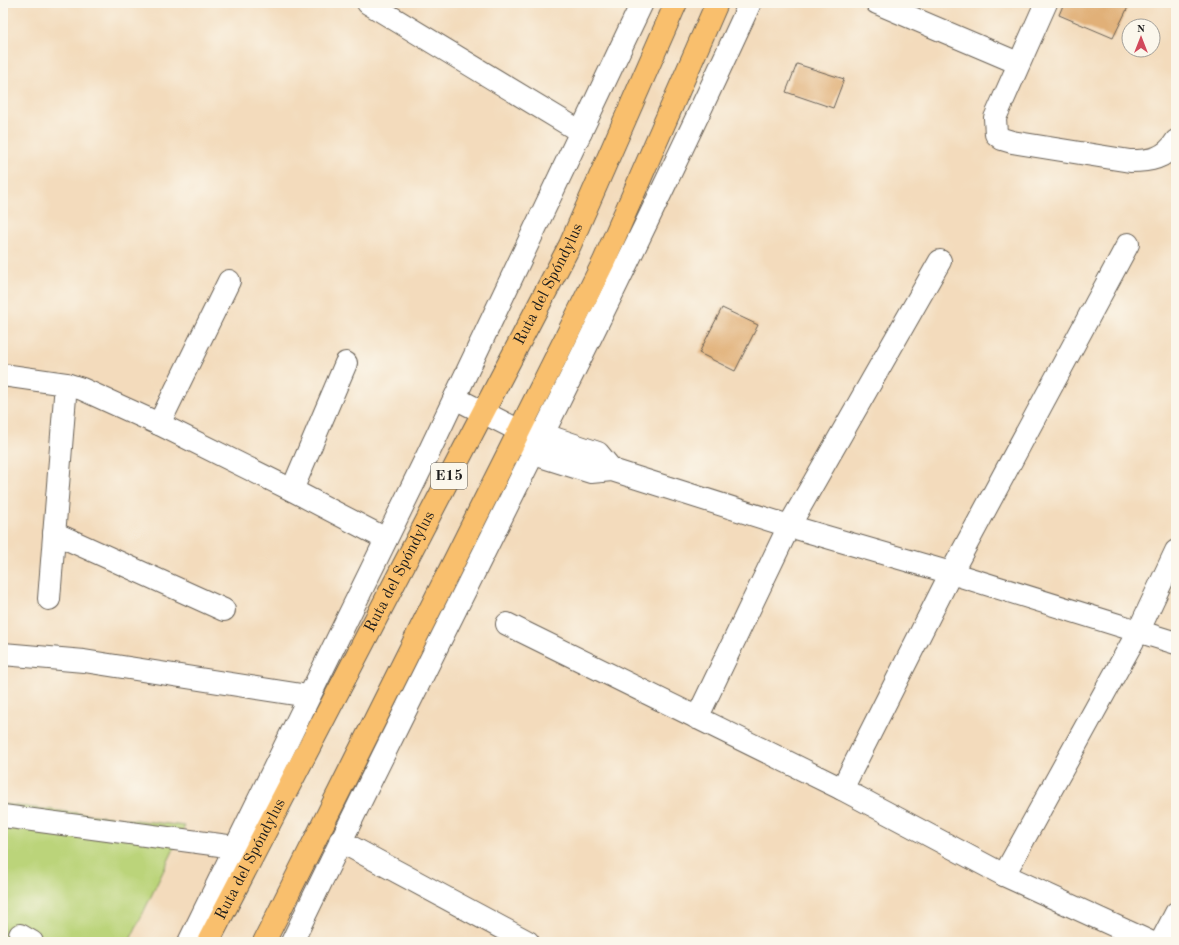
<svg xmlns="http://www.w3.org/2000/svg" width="1179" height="945" font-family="'Old Standard TT',serif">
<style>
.green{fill:#bbd47a;stroke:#6c784b}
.building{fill:#e1b078}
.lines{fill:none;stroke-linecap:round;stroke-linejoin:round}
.minor-casing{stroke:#675f54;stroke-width:24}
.highway-casing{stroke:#675f54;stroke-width:24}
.minor{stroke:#fff;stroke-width:22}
.highway{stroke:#f9bf6d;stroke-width:22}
.labels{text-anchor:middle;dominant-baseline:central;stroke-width:3;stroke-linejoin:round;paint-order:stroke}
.shield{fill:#fbf7ec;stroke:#5f5e5a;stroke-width:1}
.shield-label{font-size:15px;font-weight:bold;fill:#1c1c1c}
.street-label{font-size:16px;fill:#1c1c1c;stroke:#fbf7ec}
</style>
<rect width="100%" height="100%" fill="#fbf7ec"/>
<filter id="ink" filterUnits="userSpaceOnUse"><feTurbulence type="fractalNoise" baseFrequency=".025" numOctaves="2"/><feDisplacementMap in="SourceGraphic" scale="8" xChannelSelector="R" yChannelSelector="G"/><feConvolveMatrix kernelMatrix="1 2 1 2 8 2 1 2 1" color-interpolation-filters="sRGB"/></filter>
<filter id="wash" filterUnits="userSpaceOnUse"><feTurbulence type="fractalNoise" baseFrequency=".012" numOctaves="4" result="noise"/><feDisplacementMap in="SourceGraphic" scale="16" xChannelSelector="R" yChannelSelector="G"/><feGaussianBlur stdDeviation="0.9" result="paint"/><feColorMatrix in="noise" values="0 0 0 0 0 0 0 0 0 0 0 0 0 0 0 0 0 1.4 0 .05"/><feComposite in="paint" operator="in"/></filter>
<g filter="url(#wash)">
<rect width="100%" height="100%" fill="#f3dbbc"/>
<polygon class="green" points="3,804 185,826 129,942 3,942"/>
<g id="blocks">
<g class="building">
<polygon points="1064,3 1130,3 1113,38 1059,15"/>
<polygon points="797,64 844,79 833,108 786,92"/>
<polygon points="722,308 758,325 735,371 699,353"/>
</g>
</g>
</g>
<g filter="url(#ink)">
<use href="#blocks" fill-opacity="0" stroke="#675f54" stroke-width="1"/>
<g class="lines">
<defs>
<g id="minor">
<polyline points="368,3 581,132"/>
<polyline points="877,3 1018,63"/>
<path d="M1046,3L995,118L996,134L1002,139L1012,142L1130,161C1150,161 1165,159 1176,141"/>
<polyline points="3,375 66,384 82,389 159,424 292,490 386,539"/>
<polyline points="455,398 518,430 542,434 598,453 612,470"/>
<polyline points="159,424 229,281"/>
<polyline points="526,443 534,454 591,472 612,470 789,526 951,573 1176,643"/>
<polyline points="292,490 346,363"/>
<polyline points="54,533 224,610"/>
<polyline points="49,599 66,384"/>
<polyline points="507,624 842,789 1004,875 1150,942"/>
<polyline points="3,654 84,661 308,696"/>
<polyline points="697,718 789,526 940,261"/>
<polyline points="842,789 951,573 1128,244"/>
<polyline points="3,816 235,847"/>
<polyline points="340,841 528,942"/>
<polyline points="1004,875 1138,632 1176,551"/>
<polyline points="20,935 32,942"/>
<polyline points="189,942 428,454 642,3"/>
<path d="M292,942C443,628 605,320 750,3"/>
<polyline points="1161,942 1176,913"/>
</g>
<g id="highway">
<path id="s1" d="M208,942L570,245L676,3"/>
<polyline points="264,942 604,261 717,3"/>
</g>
</defs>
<use href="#minor" class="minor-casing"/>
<use href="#highway" class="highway-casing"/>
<use href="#minor" class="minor"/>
<use href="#highway" class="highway"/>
</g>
</g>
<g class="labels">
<rect class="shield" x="431" y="463" width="36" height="26" rx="3"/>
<g class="shield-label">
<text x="449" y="476">E15</text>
</g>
<g class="street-label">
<text stroke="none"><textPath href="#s1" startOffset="741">Ruta del Spóndylus</textPath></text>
<text stroke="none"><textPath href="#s1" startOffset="417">Ruta del Spóndylus</textPath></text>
<text stroke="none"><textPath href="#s1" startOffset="93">Ruta del Spóndylus</textPath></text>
</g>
</g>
<rect width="1179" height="945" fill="none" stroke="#fbf7ec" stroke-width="16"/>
<g transform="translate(1141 38)"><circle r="19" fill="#fbf7ec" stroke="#a29f99"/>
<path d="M0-3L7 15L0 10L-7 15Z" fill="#d1495b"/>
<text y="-6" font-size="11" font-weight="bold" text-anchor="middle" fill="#1c1c1c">N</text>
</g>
</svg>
